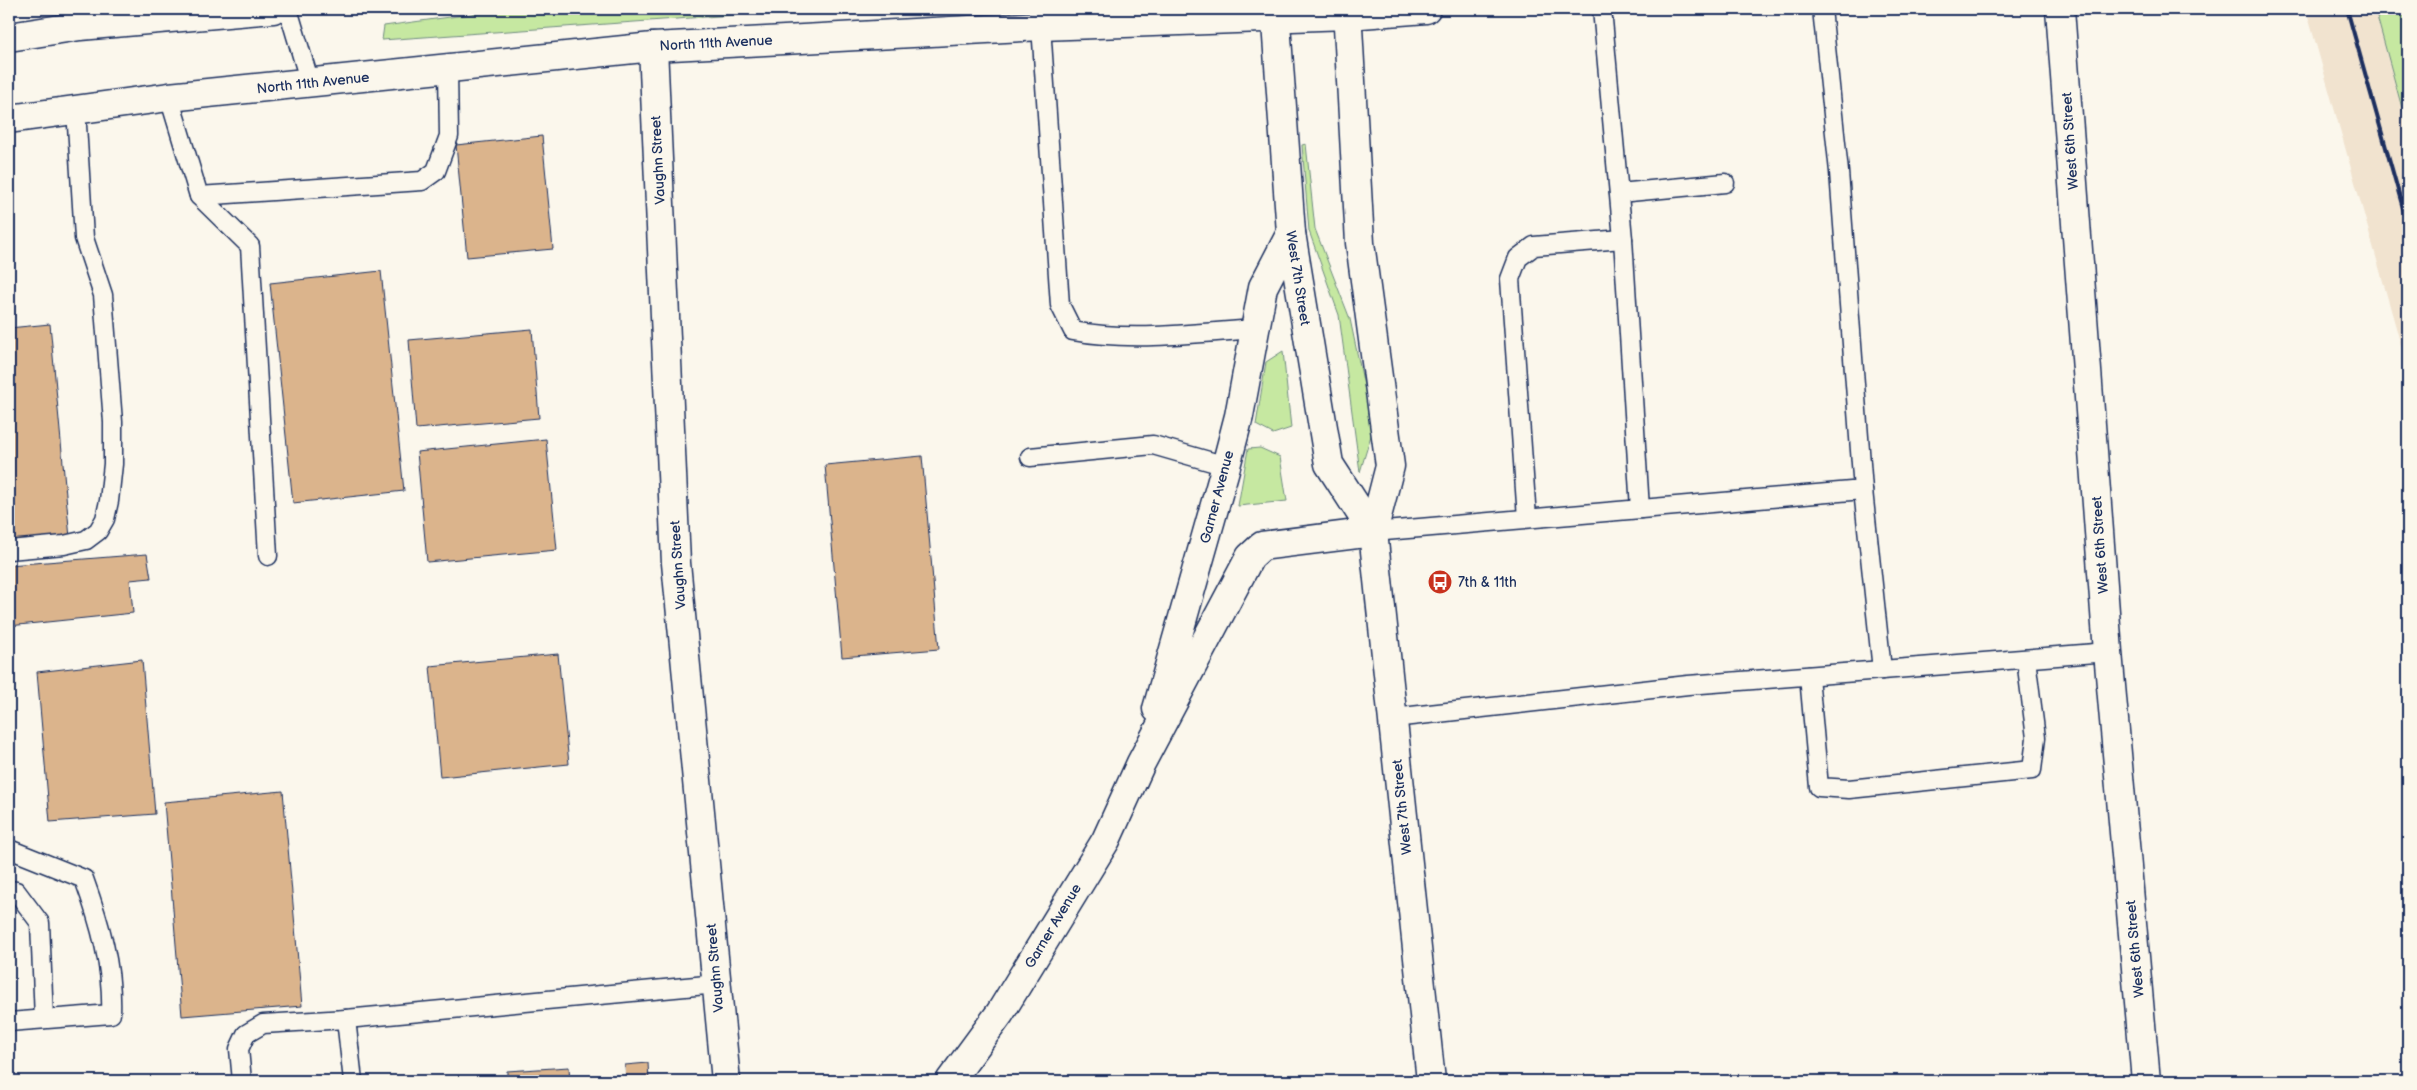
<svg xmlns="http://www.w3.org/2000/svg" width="2417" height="1090" font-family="'Balsamiq Sans',sans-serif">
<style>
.built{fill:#f1e3cf}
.green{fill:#c6e8a1;stroke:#708c80}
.building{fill:#dbb48c;stroke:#1b2f5e}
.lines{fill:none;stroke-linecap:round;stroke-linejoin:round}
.lane-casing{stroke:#1b2f5e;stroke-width:21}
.street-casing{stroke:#1b2f5e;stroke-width:31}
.secondary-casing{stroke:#1b2f5e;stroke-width:31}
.lane{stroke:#fbf7ec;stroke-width:18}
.street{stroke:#fbf7ec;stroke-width:28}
.secondary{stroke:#fbf7ec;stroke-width:28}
.rail{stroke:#1b2f5e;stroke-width:4}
.labels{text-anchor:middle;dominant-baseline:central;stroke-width:5;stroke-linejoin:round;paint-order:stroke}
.street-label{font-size:14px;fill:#1b2f5e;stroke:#fbf7ec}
.poi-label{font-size:14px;fill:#1b2f5e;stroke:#fbf7ec;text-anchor:start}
</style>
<rect width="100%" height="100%" fill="#fbf7ec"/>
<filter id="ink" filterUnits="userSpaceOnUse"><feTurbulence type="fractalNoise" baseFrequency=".02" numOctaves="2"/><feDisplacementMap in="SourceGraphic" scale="10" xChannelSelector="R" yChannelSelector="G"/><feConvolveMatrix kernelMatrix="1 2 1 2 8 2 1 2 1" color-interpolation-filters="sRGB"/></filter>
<g filter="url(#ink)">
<polygon class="built" points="2306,9 2375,9 2408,130 2408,370"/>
<g class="green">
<polygon points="509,9 817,9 382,40 384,26"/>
<polygon points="2375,9 2408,9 2408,130"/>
<polygon points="1306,144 1315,229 1350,319 1373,429 1360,472 1339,315 1309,231 1302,145"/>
<polygon points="1283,351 1291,428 1273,434 1256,425 1266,362"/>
<polygon points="1260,448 1280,457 1287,501 1238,506 1248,449"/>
</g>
<g class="building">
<polygon points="542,136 553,249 467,257 456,145"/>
<polygon points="381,271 404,491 293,503 270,283"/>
<polygon points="50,324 70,538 9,544 9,328"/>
<polygon points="532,329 539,418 416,429 409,340"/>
<polygon points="546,439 557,550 427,562 417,452"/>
<polygon points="922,456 939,649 842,657 825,465"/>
<polygon points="147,554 151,578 130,580 133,613 9,626 9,565"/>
<polygon points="558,654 569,764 440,777 430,666"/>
<polygon points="142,660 155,814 50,822 37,672"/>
<polygon points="283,791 302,1006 182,1016 164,802"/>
<polygon points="648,1063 649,1081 626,1081 625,1065"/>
<polygon points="569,1067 570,1081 507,1081 507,1071"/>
<polygon points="461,1078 461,1081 420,1081 420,1080"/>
</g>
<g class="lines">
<defs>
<g id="lane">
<polyline points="288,9 310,83"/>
<polyline points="1602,9 1623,239 1640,509"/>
<path d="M1041,26L1060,305L1073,331C1131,342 1197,333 1255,329"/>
<polyline points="169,97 199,196 250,246 268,556"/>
<polyline points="1619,193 1725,183"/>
<polyline points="199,196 422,181 436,171 449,136 448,69"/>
<polyline points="1030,457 1153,445 1226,466"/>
<polyline points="1863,490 1882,670 2108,652"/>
<polyline points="1527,518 1510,279 1518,258 1534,246 1623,239"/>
<polyline points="1373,532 1863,490 1839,172 1822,9"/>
<polyline points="9,550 64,545 86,540 98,531 105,519 109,501 113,464 113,422 103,295 84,238 76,109"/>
<polyline points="1809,676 1819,787 1849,789 2032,770 2036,738 2026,659"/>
<polyline points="1393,718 1688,685 1882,670"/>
<path d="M9,849L84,879C100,923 113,967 111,1014L9,1022"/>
<polyline points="9,890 16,891 40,923 44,1019"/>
<polyline points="242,1081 239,1049 246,1034 263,1024 346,1019"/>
<polyline points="353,1081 346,1019 717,984"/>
</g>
<g id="street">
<polyline points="2060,9 2108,652 2146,1081"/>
<polyline points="653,47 676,563 726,1081"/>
<polyline points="1157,709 1226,466 1239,416 1263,287 1291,233"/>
<polyline points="950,1081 1000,1013 1106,840 1141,763 1250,557 1262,546 1373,532"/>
</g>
<g id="secondary">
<polyline points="1275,9 1291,233 1329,464 1373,532"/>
<polyline points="1347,9 1360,243 1390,466 1373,532 1431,1081"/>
<polyline points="9,37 80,26 273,9"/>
<polyline points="9,119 169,97 653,47 1041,26 1348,15 1426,9"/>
</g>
</defs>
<use href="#lane" class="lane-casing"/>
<use href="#street" class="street-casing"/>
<use href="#secondary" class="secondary-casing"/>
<use href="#lane" class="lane"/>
<use href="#street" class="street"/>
<use href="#secondary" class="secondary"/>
<polyline class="rail" points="2347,9 2408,226"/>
</g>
</g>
<defs>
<symbol id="bus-disc" viewBox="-11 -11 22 22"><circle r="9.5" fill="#c8321e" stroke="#fbf7ec"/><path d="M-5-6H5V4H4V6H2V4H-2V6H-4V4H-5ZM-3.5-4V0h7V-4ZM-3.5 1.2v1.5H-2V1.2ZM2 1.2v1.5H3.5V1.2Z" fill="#fff"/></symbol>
</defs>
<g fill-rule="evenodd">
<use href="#bus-disc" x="1426" y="568" width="28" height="28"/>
</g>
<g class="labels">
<g class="street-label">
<text transform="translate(716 43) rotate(-3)">North 11th Avenue</text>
<text transform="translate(313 83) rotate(-6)">North 11th Avenue</text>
<text transform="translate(2070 141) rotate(-94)">West 6th Street</text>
<text transform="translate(658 160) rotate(-93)">Vaughn Street</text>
<text transform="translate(1298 278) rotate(81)">West 7th Street</text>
<text transform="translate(1217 497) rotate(-75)">Garner Avenue</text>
<text transform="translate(2100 545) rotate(-94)">West 6th Street</text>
<text transform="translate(678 565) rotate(-94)">Vaughn Street</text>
<text transform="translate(1402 807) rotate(-96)">West 7th Street</text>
<text transform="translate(1053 926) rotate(-59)">Garner Avenue</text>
<text transform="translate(2135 949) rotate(-95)">West 6th Street</text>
<text transform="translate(715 968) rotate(-95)">Vaughn Street</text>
</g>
<g class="poi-label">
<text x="1458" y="582">7th &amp; 11th</text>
</g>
</g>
<rect width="2417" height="1090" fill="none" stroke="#fbf7ec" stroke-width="30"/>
<rect x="15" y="15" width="2387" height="1060" fill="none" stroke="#1b2f5e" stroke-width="2" filter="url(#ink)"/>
</svg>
